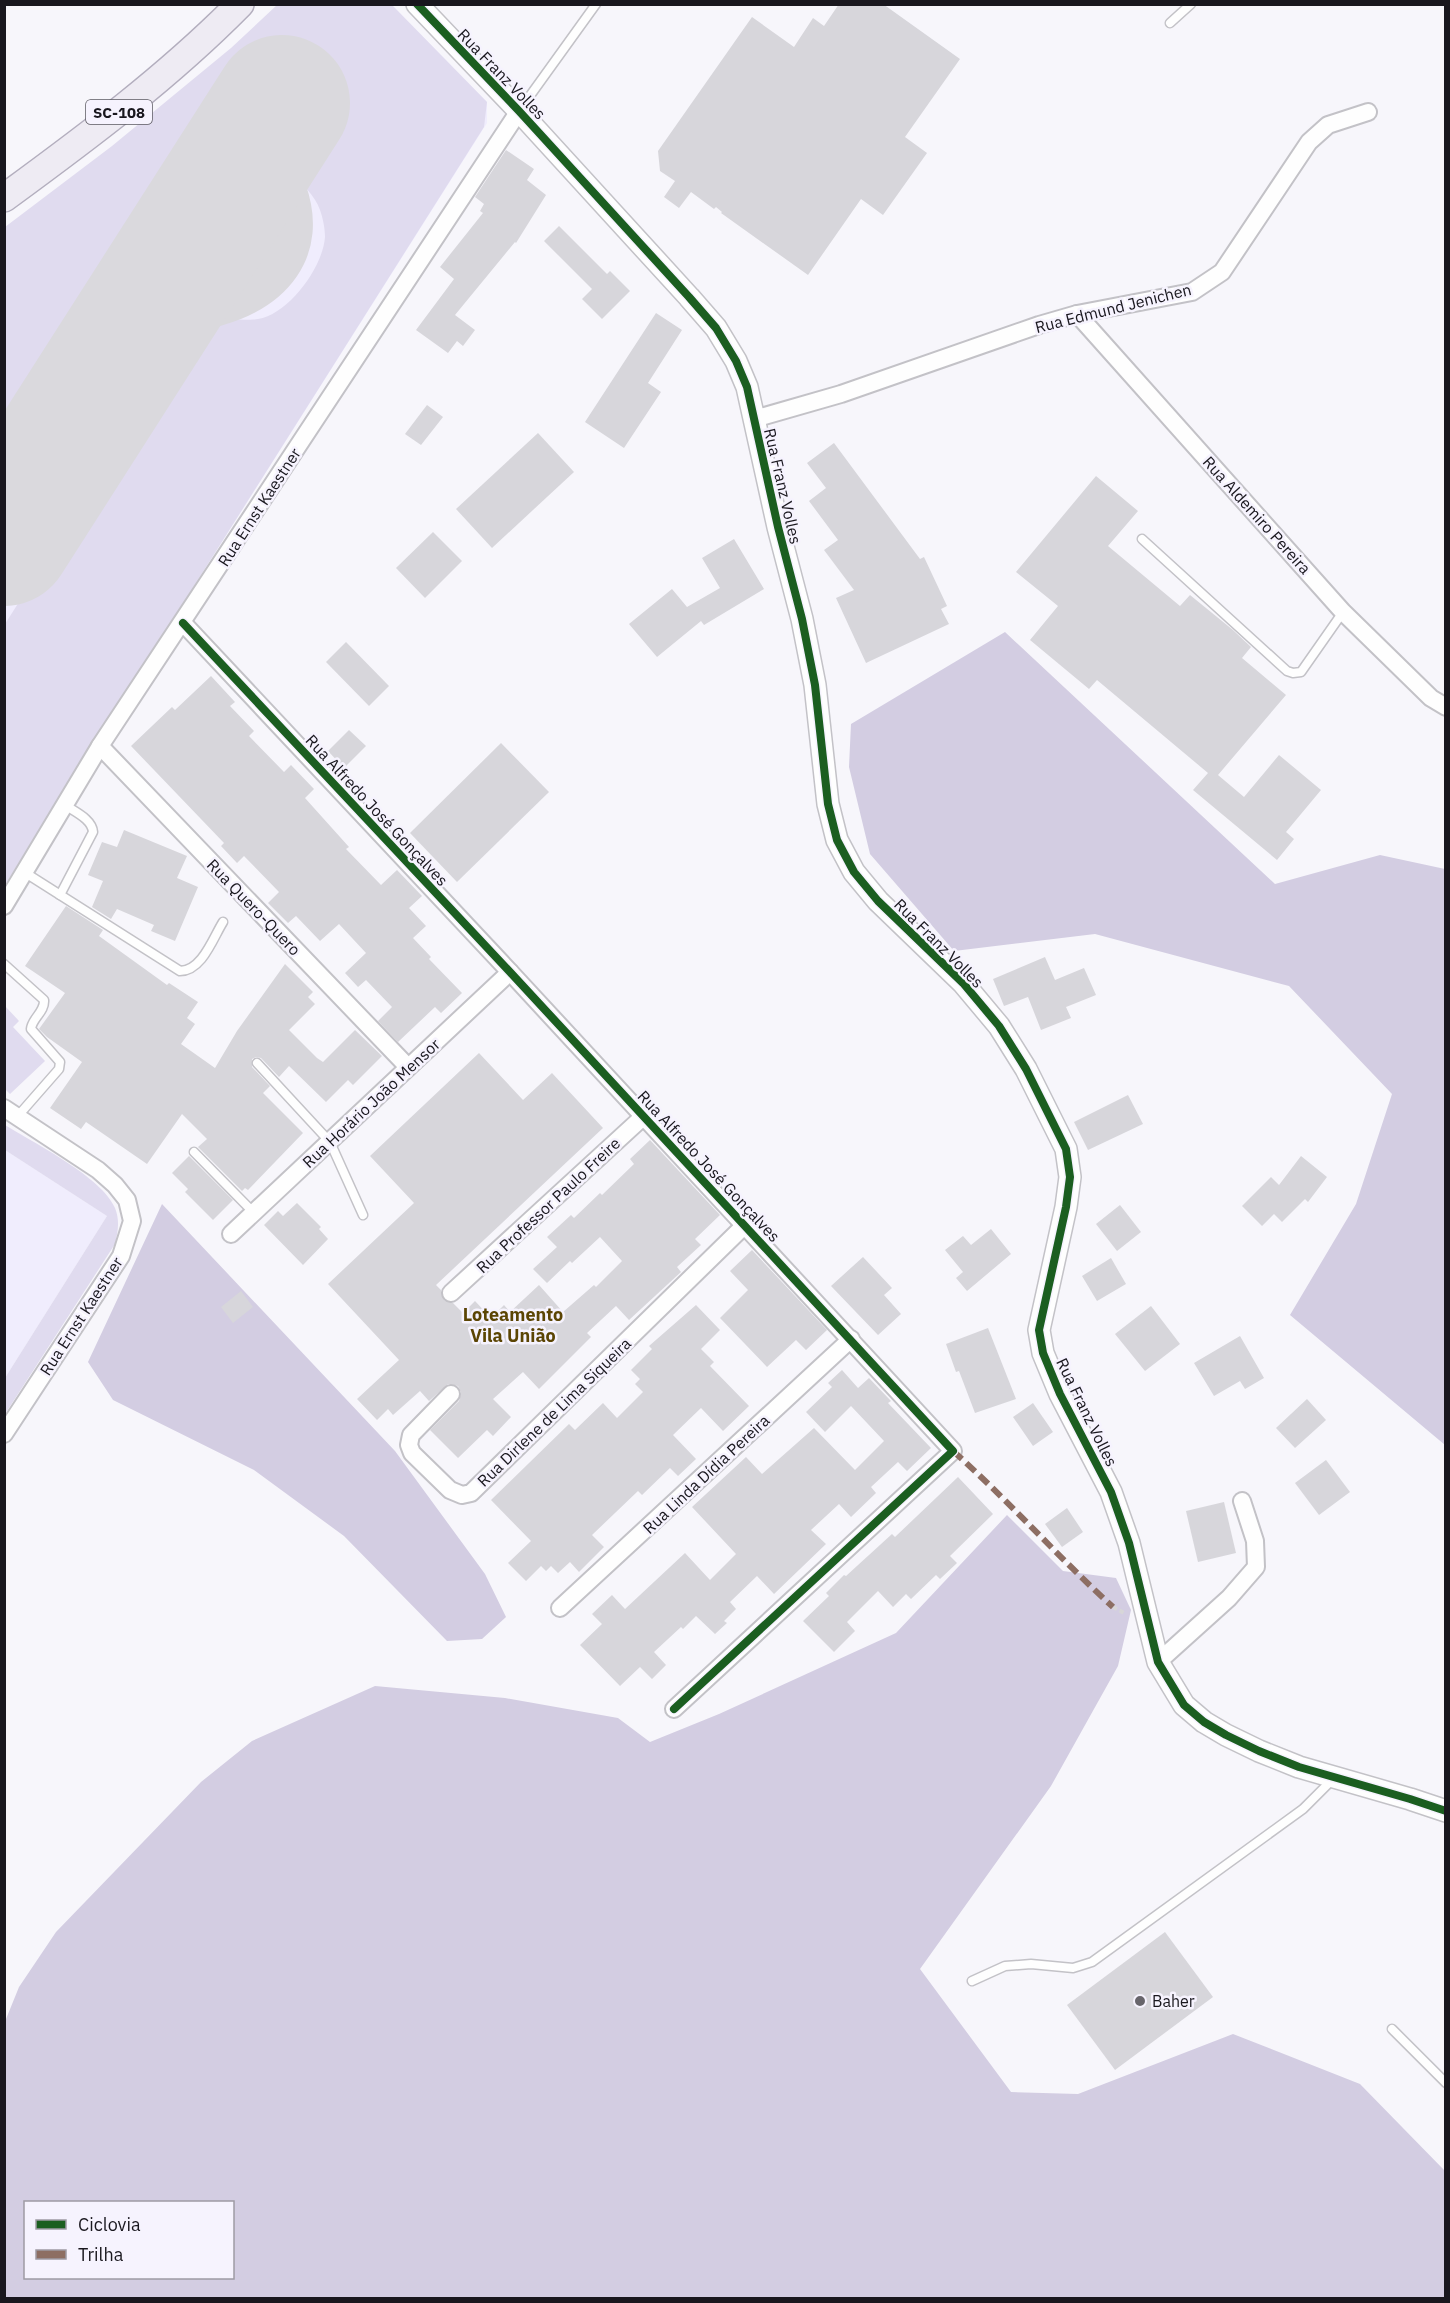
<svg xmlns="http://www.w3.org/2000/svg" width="1450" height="2303" font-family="'IBM Plex Sans',sans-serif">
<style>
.built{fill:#f0edfd}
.green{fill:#e0dbef}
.forest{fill:#d3cde2;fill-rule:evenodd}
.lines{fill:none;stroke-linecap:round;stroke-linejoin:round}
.taxiway{stroke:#dad9dd;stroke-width:54}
.runway{stroke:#dad9dd;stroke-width:136}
.building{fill:#d7d6db}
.service-casing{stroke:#c3c2c7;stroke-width:11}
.minor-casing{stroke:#c3c2c7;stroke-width:20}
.tertiary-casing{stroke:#c3c2c7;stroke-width:24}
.primary-casing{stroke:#b3aebe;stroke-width:30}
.path{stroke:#d7d6d8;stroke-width:4;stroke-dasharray:4.5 3;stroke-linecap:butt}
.service{stroke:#fefefe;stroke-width:8}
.minor{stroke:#fefefe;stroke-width:16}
.tertiary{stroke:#fefefe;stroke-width:21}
.primary{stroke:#eeebf3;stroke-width:27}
.quiet{stroke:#8d6e63;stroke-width:6;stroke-dasharray:12 6;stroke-linecap:butt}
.cycleway-casing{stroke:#f6f3fe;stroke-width:11}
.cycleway{stroke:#1b5e20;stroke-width:8}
.poi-dot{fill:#67656b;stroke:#f6f3fe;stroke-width:2}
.labels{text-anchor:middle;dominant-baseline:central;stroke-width:5;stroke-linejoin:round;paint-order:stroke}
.shield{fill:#f6f3fe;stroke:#5b5961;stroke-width:1.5}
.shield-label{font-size:15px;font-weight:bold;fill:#19171e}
.street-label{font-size:16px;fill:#19171e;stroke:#f6f3fe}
.poi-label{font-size:16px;fill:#19171e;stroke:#f6f3fe;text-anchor:start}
.neighbourhood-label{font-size:18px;font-weight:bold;fill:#5b4504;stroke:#f6f3fe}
</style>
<rect width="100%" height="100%" fill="#f7f6fb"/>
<g class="built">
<polygon points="392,5 487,102 487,123 5,885 5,256 245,63"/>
<polygon points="5,1150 107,1216 5,1378"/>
</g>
<g class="green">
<path d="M277,5H392L487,102L484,127L5,885V624L192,330C208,314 237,322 258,319C289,314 323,267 325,237C325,229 323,218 320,210C315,195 301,185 295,172L297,164L326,118L251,71L5,453V227L112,146L231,48Z"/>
<polygon points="5,1006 19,1021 13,1027 45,1061 10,1094 5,1089"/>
<path d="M5,1125C34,1143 102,1177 115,1208C120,1220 118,1232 115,1244L5,1414V1378L107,1216L5,1150Z"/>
</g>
<g class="forest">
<polygon points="1005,632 1275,884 1380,855 1445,869 1445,1445 1290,1315 1356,1204 1392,1094 1289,986 1095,934 954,951 870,854 849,767 851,724"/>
<polygon points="162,1204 395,1451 485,1574 506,1617 482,1639 447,1641 344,1536 254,1470 113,1400 88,1362"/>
<path d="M1007,1515L1063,1571L1116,1578L1131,1610L1118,1666L1051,1786L920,1969L1011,2092L1078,2094L1233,2034L1360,2084L1445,2171V2298H5L4,2024L19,1987L56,1932L201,1782L252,1741L375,1686L505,1698L618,1718L650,1742L719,1714L896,1633ZM26,2202H232V2278H26Z"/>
</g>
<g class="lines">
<path class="taxiway" d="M124,351C134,339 145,323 159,315C177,305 197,305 216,299C267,284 300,248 280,193C274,176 263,160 255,144"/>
<polyline class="runway" points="4,538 282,103"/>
</g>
<g class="building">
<polygon points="839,4 883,4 960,59 905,137 927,153 883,215 861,199 808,275 721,213 722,212 716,207 714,209 691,192 679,208 664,197 675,181 660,171 658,151 752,17 794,47 813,18 824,26"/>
<polygon points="506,150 534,169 527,180 546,195 516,243 515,242 455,315 475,330 463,346 457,341 448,353 416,330 454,279 440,267 483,213 480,211 484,204 475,197"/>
<polygon points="559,226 607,274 610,271 630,291 602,319 582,299 592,289 544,241"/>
<polygon points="656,313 682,330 648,383 661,392 624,448 585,422"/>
<polygon points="427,405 443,417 421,445 405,434"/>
<polygon points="538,433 574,472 492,548 456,509"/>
<polygon points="834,443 920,559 924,557 947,606 941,609 949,624 866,663 836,598 854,590 824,550 838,540 809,501 826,488 807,463"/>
<polygon points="1096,476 1138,511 1108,546 1180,606 1190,595 1233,630 1251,647 1242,658 1286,695 1218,775 1244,797 1279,755 1321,790 1286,832 1294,839 1277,860 1193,790 1208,773 1097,680 1089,689 1030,640 1058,606 1016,572"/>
<polygon points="433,532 462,561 425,598 396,568"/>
<polygon points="734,539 764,589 704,625 701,621 657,657 629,624 672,589 687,607 720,588 702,558"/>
<polygon points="346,642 389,686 369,706 326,662"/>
<polygon points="211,676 235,702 230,706 254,731 249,736 284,772 291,765 314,789 305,798 349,847 346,849 381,885 397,870 422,896 409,908 426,926 413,938 431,957 429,959 462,993 441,1013 435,1007 398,1042 378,1021 392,1007 366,980 358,987 345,973 366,953 339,924 320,941 296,916 288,923 268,903 279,892 244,856 237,863 221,846 224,843 131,746 172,707 175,710"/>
<polygon points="349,730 366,746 344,768 328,751"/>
<polygon points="501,743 549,792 457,882 410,833"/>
<polygon points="124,830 187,856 177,878 198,887 175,941 151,931 154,925 117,909 111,919 92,907 103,881 88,875 102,842 117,847"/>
<polygon points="66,906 103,930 99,936 167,985 169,983 198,1002 187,1018 195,1024 181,1044 215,1068 237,1031 285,964 313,992 308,997 315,1004 289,1030 317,1058 323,1062 355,1030 382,1056 353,1085 348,1080 326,1102 289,1066 279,1077 261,1058 256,1057 252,1059 252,1067 270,1086 263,1093 303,1133 248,1190 245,1188 242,1191 198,1147 207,1139 182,1114 147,1164 86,1122 81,1129 50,1108 82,1062 47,1037 39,1029 65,993 25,966"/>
<polygon points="1045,957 1055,980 1084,968 1096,995 1066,1007 1071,1018 1041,1030 1028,997 1004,1006 993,979"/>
<polygon points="479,1053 523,1100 552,1073 603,1128 436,1285 441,1290 444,1300 453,1303 463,1313 475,1301 491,1318 504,1305 510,1312 539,1285 563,1312 594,1285 596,1287 622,1261 600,1237 572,1263 570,1261 547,1283 533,1269 557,1247 547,1237 571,1215 574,1218 600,1193 602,1195 634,1164 630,1159 650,1140 720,1215 695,1239 701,1245 677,1267 681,1272 629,1320 616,1306 587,1333 591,1337 539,1389 523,1372 493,1399 511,1417 493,1436 487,1430 458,1458 430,1430 459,1401 461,1392 458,1386 448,1384 429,1401 420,1391 393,1415 388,1409 377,1420 357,1399 399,1360 328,1284 414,1203 370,1156"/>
<polygon points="1128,1095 1143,1124 1088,1150 1074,1122"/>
<polygon points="189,1156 233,1200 213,1220 185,1192 188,1189 172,1173"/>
<polygon points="1301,1156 1327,1177 1308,1202 1305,1199 1282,1222 1274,1214 1262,1226 1242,1206 1271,1177 1279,1185"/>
<polygon points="297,1203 321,1227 319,1229 328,1239 303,1265 264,1225 278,1211 283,1216"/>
<polygon points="1120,1205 1141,1232 1117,1251 1096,1224"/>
<polygon points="991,1229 1011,1254 967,1291 956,1278 963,1272 945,1250 963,1236 971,1245"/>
<polygon points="752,1250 827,1330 806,1350 796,1340 767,1367 720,1318 748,1290 730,1271"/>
<polygon points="863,1257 892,1288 884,1295 901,1314 878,1335 831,1286"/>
<polygon points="1111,1258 1126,1284 1097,1301 1082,1276"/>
<polygon points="241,1291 253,1307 233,1323 221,1307"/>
<polygon points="696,1305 720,1330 701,1349 714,1362 710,1366 749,1406 723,1431 701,1408 673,1435 696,1459 678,1476 670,1468 642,1495 638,1491 592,1535 604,1547 579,1572 570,1562 558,1573 551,1566 546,1571 541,1566 526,1581 508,1563 531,1541 491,1500 569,1424 575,1430 603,1403 617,1418 643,1392 635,1384 640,1379 631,1370 652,1349 649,1346"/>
<polygon points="1151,1306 1180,1344 1145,1371 1115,1334"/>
<polygon points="988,1328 1016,1399 975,1413 959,1371 956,1372 946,1344"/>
<polygon points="1240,1336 1264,1378 1245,1389 1240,1381 1214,1396 1194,1363"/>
<polygon points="842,1370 858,1388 869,1378 891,1401 888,1403 931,1448 907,1471 898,1462 871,1487 876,1493 851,1517 839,1504 811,1530 826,1544 774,1594 757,1576 730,1602 736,1609 724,1621 727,1623 715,1634 696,1616 683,1629 681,1627 654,1652 666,1665 652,1679 640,1667 620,1686 580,1645 602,1624 592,1614 612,1595 625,1609 685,1553 710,1580 736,1554 692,1507 746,1457 762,1474 814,1428 855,1470 884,1441 851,1406 825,1432 806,1412 832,1387 828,1383"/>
<polygon points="1307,1399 1326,1420 1295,1448 1276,1428"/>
<polygon points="1033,1403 1053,1432 1033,1446 1013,1417"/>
<polygon points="1326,1460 1350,1492 1319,1515 1295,1483"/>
<polygon points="958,1477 993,1514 950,1556 957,1563 940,1579 936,1575 911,1599 906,1594 893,1607 878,1591 847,1622 855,1631 834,1652 803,1621 829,1596 826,1593 844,1575 846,1576 892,1534 895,1537"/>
<polygon points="1224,1502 1236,1553 1198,1562 1186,1511"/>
<polygon points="1067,1508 1083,1532 1062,1547 1045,1524"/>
<polygon points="1165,1932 1213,1997 1115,2070 1067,2005"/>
</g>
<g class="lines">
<defs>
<g id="service">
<polyline points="1170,23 1191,4"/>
<polyline points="519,111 596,4"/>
<polyline points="1142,539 1287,671 1293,673 1301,672 1343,612"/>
<path d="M24,872L180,971C202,971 213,938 223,922"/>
<path d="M60,895L93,832C92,819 75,812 65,805"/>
<path d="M4,964L44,1000C45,1012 32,1018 31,1029L60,1062L59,1069L17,1117"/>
<polyline points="257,1063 330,1142 363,1215"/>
<polyline points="194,1152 254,1213"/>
<polyline points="972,1981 1005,1966 1031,1964 1073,1968 1092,1962 1303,1809 1334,1778"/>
<polyline points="1392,2029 1446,2083"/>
</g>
<g id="minor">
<polyline points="1077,314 1343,612 1431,698 1446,707"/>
<polyline points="754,419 841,394 1039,325 1077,314 1192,292 1222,272 1309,142 1328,125 1368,112"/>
<polyline points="183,623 510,972 953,1451 674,1709"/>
<polyline points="100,746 408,1067"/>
<polyline points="4,906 100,746 519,111"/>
<polyline points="4,1108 98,1170 115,1185 127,1200 132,1221 121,1256 4,1434"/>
<polyline points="231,1234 510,972"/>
<polyline points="451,1293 644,1116"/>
<polyline points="451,1394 411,1435 409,1445 412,1453 450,1490 462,1495 471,1493 745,1225"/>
<polyline points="560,1608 851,1339"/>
<polyline points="1158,1662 1229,1598 1256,1567 1255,1541 1242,1501"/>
</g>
<polyline id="tertiary" points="417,4 519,111 689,297 716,328 736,361 747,387 778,527 802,619 815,685 828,804 837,840 854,872 878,901 963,983 999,1026 1026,1069 1066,1149 1070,1177 1066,1207 1039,1330 1043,1353 1060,1394 1111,1492 1129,1543 1158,1662 1184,1705 1204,1722 1226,1735 1259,1751 1299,1767 1410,1799 1446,1811"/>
<path id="primary" d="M4,198C86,138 168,77 240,4"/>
</defs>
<use href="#service" class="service-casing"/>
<use href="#minor" class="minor-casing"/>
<use href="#tertiary" class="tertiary-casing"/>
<use href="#primary" class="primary-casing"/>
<polyline class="path" points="1113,1607 1126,1614"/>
<use href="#service" class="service"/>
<use href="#minor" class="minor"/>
<use href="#tertiary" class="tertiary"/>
<use href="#primary" class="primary"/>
<path class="quiet" d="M953,1451C1009,1501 1058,1557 1113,1607"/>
<defs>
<g id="cycleway">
<polyline points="417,4 519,111 689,297 716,328 736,361 747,387 778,527 802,619 815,685 828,804 837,840 854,872 878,901 963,983 999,1026 1026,1069 1066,1149 1070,1177 1066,1207 1039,1330 1043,1353 1060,1394 1111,1492 1129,1543 1158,1662 1184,1705 1204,1722 1226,1735 1259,1751 1299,1767 1410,1799 1446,1811"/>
<polyline points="183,623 510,972 953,1451 674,1709"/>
</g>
</defs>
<use href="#cycleway" class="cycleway-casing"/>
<use href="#cycleway" class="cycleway"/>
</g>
<circle class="poi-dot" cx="1140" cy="2001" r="6"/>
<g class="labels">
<rect class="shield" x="86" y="100" width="66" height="24" rx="4.5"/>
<g class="shield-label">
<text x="119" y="112">SC-108</text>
</g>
<g class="street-label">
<text transform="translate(502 74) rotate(46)">Rua Franz Volles</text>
<text transform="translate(1113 308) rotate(-14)">Rua Edmund Jenichen</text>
<text transform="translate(783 486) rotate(77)">Rua Franz Volles</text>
<text transform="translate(259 507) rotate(-57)">Rua Ernst Kaestner</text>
<text transform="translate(1257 515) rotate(48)">Rua Aldemiro Pereira</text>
<text transform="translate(377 810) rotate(47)">Rua Alfredo José Gonçalves</text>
<text transform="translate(254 907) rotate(46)">Rua Quero-Quero</text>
<text transform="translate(939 943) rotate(45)">Rua Franz Volles</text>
<text transform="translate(371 1103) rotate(-43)">Rua Horário João Mensor</text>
<text transform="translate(709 1166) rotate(47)">Rua Alfredo José Gonçalves</text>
<text transform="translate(548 1205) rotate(-43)">Rua Professor Paulo Freire</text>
<text transform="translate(81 1316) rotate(-57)">Rua Ernst Kaestner</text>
<text transform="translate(554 1412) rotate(-44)">Rua Dirlene de Lima Siqueira</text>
<text transform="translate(1087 1412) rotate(64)">Rua Franz Volles</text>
<text transform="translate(706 1474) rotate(-43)">Rua Linda Dídia Pereira</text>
</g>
<g class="poi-label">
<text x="1152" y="2001">Baher</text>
</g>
<g class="neighbourhood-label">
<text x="513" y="1314">Loteamento<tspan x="513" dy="21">Vila União</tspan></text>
</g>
</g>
<rect width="1450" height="2303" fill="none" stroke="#19171e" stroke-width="12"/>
<rect x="24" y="2201" width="210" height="78" fill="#f6f3fe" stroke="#9e9ba4" stroke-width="1.5"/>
<rect x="36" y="2220" width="30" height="9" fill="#1b5e20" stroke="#9e9ba4" stroke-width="1.5"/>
<text x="78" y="2231" font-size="18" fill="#19171e">Ciclovia</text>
<rect x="36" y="2250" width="30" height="9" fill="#8d6e63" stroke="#9e9ba4" stroke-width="1.5"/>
<text x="78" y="2261" font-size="18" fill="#19171e">Trilha</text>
</svg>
